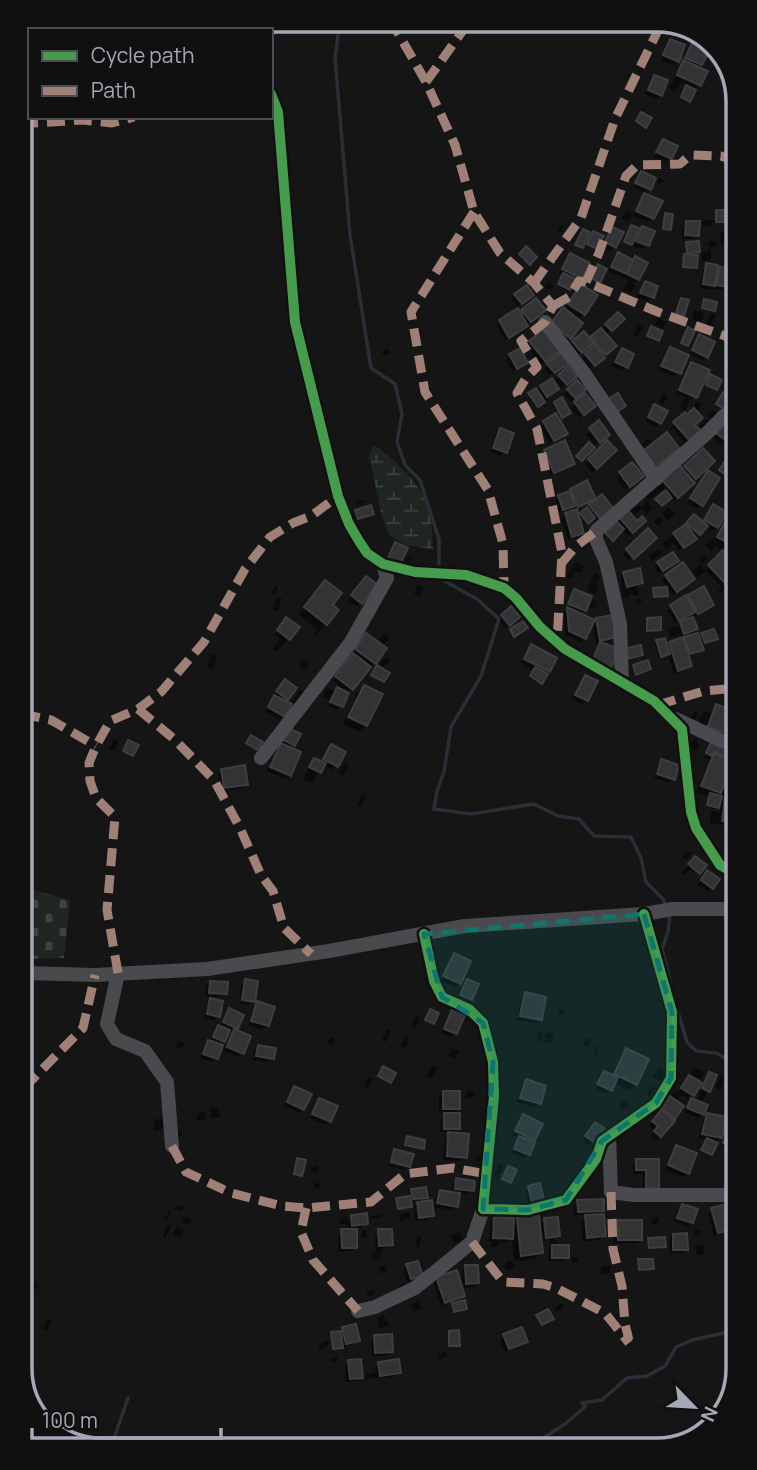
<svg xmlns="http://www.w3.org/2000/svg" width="757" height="1470" font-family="Manrope,sans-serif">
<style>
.wetland{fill:url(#wetland-marsh)}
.cemetery{fill:url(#cemetery-stones)}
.shadow{fill:#0007;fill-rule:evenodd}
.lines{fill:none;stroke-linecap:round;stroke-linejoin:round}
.stream{stroke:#292e37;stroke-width:3.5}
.building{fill:#333335;stroke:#3e3e42;stroke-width:2}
.minor{stroke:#4a4a4e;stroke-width:14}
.quiet{stroke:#9e8076;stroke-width:9;stroke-dasharray:18 9;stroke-linecap:butt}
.cycleway-casing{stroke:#101011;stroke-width:15}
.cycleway{stroke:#469c4c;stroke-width:10}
.marked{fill:#0f766e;fill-opacity:0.2;stroke:#0f766e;stroke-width:5;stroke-dasharray:14 9;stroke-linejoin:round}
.rim{fill:none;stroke:#a6a8b7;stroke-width:3.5}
</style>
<defs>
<pattern id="wetland-marsh" width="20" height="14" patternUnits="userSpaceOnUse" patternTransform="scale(1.75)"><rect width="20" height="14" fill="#1f2621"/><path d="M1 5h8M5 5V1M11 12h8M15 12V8" fill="none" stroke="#3d433f"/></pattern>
<pattern id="cemetery-stones" width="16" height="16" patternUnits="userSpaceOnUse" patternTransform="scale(1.75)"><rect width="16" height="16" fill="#1f2621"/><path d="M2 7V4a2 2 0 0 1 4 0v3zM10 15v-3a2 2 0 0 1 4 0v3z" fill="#3d433f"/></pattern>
</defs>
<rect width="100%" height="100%" fill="#151516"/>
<path class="wetland" d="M374,445C395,459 422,484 429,509C432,521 432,536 433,549L405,545L389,535L381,513L369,455Z"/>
<polygon class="cemetery" points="23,887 70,900 64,958 23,959"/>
<g class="shadow">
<polygon points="250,19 259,19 259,20 253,24"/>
<polygon points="671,41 677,61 673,65 661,60"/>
<polygon points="693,45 700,64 697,68 700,85 695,88 687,102 680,99 688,85 682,82 675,92 669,88"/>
<polygon points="654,77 661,95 657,99 645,94"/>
<polygon points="663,141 676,147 667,162 654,157"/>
<polygon points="641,173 649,189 645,193 633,187"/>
<polygon points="659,178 664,180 660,185 656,183"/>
<polygon points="645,195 660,202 653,218 648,222 632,215 628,222 621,219 626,210 634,214"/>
<polygon points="717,212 725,221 712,223 710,227 702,227 703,220 715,220"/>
<polygon points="687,223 698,235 693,239 682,239 682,227"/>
<polygon points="561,225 565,226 561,232 557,230"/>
<polygon points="630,228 634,236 642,228 648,244 628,236 627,240 646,247 644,249 624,244"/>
<polygon points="613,229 615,247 611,251 602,247"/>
<polygon points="724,230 732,230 732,244 721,245 720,235"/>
<polygon points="715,240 716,246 711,248 711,260 702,261 702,252 710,251 708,242"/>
<polygon points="687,244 698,252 686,254 695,267 694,268 682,268"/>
<polygon points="618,254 632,261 635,258 638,279 633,284 635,285 631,293 623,290 628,280 608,271"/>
<polygon points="570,255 580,278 576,282 574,281 568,291 558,286 563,275 559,273"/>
<polygon points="707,264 715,274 720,268 726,286 722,290 700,288 703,269"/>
<polygon points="548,282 554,286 550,291 544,287"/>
<polygon points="645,283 652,297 648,301 637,297"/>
<polygon points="577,290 584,314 580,318 571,313 570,315 581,323 565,342 548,328 565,311"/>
<polygon points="516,295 528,299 517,307 512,299"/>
<circle cx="698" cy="316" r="5.5"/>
<polygon points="522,311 540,314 522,330 505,341 496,325"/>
<polygon points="711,313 716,315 710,327 705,325"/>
<polygon points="618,314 623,319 605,335 614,346 590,368 582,359 593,349 590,345 577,356 569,346 573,342 589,340"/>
<polygon points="733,315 733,336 724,331"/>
<polygon points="659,318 666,322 656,342 647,337"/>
<polygon points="638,325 643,327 638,337 633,335"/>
<polygon points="699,336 707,357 703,361 689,354"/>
<polygon points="530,342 555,354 541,365 527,346"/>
<polygon points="733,348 733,366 730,369 722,366 729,352"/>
<polygon points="388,349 390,353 384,356 382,352"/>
<polygon points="670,349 687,356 675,377 658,370"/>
<polygon points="519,350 526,363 513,372 506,360"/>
<polygon points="622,350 626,367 622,371 612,366"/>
<polygon points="692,364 696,397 690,400 685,410 680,408 685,398 676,394"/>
<polygon points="548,365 563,365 549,375 544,369"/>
<polygon points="559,376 571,380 562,388 555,380"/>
<polygon points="577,383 584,390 571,402 564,394"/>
<polygon points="541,387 553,393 535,407 528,396"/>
<polygon points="663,394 668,396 663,405 658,402"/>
<polygon points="585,396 589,410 579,418 571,408"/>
<polygon points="696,401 702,403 698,411 693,408"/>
<polygon points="555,403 567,414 558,419 566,433 550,444 540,426 558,414 553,405"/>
<polygon points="655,406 660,423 656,427 645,421"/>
<polygon points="714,410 720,416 714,422 708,416"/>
<polygon points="684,414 698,431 685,443 671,427"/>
<polygon points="733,416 733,440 727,448 713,438 721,427 732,428 733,427 728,421"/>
<polygon points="706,419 710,423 704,429 700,426"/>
<polygon points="599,423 604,438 595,445 586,434"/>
<polygon points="501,430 505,452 501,456 490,452 496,434"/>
<polygon points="648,438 651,441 642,448 640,446"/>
<polygon points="607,442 614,450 592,472 585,464"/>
<polygon points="703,450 713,461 691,482 688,487 673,501 670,497 659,506 655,502 666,493 663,489 647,502 653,509 652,510 646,514 642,508 632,518 637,523 644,521 628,536 622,529 610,541 605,535 617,523 616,521 638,505 640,507 648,501 645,496 662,480 682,471"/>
<polygon points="545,451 573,463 550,476 541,455"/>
<polygon points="733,451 734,467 726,477 719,472"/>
<polygon points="632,464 638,480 625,490 616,477"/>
<polygon points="704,476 718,478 697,509 687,503"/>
<polygon points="571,490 594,499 575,509 582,533 578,537 568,540 561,518 575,511 573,507 559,513 555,500"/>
<polygon points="602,497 612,509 596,523 593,519 586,524 579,515"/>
<polygon points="363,499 364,502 357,505 356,502"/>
<polygon points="728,500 732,501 729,509 726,510 713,531 705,527 679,551 674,543 666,549 662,544 694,517 702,523 713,506 722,511"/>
<polygon points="669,507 675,515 668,521 662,514"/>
<polygon points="660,517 663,521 658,526 654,522"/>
<polygon points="728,519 734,522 734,556 716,546 711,551 705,545 712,538 714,540 721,526"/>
<polygon points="648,531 655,538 629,561 623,554"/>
<polygon points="659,549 662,554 652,561 649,556"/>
<polygon points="723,553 734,564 734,573 722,584 726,587 720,594 717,592 722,587 706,571 697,578 692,571 701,565 704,571"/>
<polygon points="409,555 412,556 408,564 404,564"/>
<polygon points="705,555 708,558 702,564 699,561"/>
<polygon points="677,561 659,574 654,567 658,563"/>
<polygon points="576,562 584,565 582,572 575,572 571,579 566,577"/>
<polygon points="595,573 601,575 595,584 599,585 595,594 587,590"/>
<polygon points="624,573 641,583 634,590 639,589 638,595 633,596 632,592 628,597 622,597 623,591 620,577"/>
<polygon points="666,576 689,583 673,595 662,580"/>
<polygon points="362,582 361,603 357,607 348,600"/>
<polygon points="276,585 278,586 274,596 271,595"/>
<polygon points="417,585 424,587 421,596 414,594"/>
<polygon points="319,588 336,610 316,637 313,635 317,629 299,615"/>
<polygon points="574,591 584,610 580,615 595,622 597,620 615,637 611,641 596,644 592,621 581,642 565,635 564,613 568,609 565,608 570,595"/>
<polygon points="689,596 712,605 694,617 692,613 675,623 667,610"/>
<polygon points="276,598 282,598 278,611 273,611"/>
<polygon points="642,598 641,603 636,604 636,600"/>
<polygon points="593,600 597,602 593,609 589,607"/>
<polygon points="511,608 518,617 505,628 498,620"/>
<polygon points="282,623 289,639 277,652 273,649 280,639 274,635"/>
<polygon points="681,624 696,628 681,637 682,642 685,639 698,639 702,635 714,640 700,645 702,649 697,654 687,657 690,666 686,670 674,674 668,655 659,658 655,643 657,642 666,647 681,639 679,634 670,638 668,629 676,626 676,628"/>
<polygon points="385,633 389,639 383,645 378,639"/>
<polygon points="362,639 375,663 370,666 347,694 337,710 328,706 330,700 322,696 327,688 335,691 340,687 333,681 354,655 352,654"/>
<polygon points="531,646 548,671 540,684 529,678 534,670 521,663"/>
<polygon points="211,654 217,656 213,668 207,667"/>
<polygon points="387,657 390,661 382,667 379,664"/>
<polygon points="303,661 309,664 305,670 299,667"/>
<polygon points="585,677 587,700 583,704 572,699"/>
<polygon points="281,686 286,699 283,702 284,716 280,720 265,712"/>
<polygon points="364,687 366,725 359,732 343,724 357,693"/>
<polygon points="300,690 305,693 296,707 291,703"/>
<polygon points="729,704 735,706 735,731 724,742 698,722 704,711 710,713 717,706 724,709"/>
<polygon points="694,712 698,713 694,722 689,722"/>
<polygon points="284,734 294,745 289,749 290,775 286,779 267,771 277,749 282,745 279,744"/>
<polygon points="114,739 119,742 114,751 109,749"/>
<polygon points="697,739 699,749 692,751 690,742"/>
<path d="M711,744L723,756L721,758L723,782L726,783L735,766V826L719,824V821L716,824H710L711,813L715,809L706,806L709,797L696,792L710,760L703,758ZM724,787L721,795L727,797L721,803L720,812L713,811L717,807L716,796Z"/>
<polygon points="331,746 336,766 332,770 323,764 312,783 303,779 313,761 321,763"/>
<polygon points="662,761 673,779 669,783 654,778 658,765"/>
<polygon points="344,763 349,765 343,776 338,774"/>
<polygon points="222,770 246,784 242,788 220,791 218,775"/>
<polygon points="362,794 366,796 361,807 357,805"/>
<polygon points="687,851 691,854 686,860 682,857"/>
<polygon points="695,858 704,866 697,874 691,869 684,875 682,873"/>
<polygon points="704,876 712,888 708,892 698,885"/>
<polygon points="454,955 459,983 455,987 441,981"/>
<polygon points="246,981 253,1001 249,1005 239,1003 241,985"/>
<polygon points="467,981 470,999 466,1003 457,999"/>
<polygon points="210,982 225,993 221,997 206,997 206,987"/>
<polygon points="526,994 540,1019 536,1023 517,1020 522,998"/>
<polygon points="211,1000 218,1016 214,1020 204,1018 207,1004"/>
<polygon points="258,1003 267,1025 263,1030 248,1025 254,1007"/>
<polygon points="560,1009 565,1011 563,1016 558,1014"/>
<polygon points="230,1010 237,1028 234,1031 242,1053 238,1057 224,1051 225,1048 229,1049 230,1046 227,1045 234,1032 228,1030 222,1043 212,1039"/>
<polygon points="452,1012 455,1033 451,1037 441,1033"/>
<polygon points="416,1016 421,1018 416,1027 411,1024"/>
<polygon points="387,1029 391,1031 386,1042 382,1040"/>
<polygon points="538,1031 543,1032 542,1038 548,1032 554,1033 553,1042 545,1043 546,1036 541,1041 536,1041"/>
<polygon points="406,1036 410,1039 405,1048 400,1046"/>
<polygon points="331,1037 335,1039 332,1045 327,1043"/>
<polygon points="587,1038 592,1039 588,1047 583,1045"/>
<polygon points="179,1041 185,1043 181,1049 176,1047"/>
<polygon points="209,1042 217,1058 212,1062 200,1058 204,1046"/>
<polygon points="596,1046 599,1046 597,1055 594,1055"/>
<polygon points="258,1047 272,1058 268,1062 253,1060 254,1051"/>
<polygon points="452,1048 459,1051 455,1059 448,1056"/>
<polygon points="627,1051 636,1084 629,1090 613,1083 606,1094 595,1089 604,1073 611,1076 620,1057"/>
<polygon points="433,1066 437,1068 431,1078 427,1076"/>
<polygon points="659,1067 668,1073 661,1082 652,1076"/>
<polygon points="694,1068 705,1072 701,1079 691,1075"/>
<polygon points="708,1076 708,1091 702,1101 697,1099"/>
<polygon points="721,1076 726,1078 720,1090 715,1087"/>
<polygon points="368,1077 373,1079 368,1088 363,1086"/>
<polygon points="689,1077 693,1095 689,1099 682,1095 676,1103 673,1121 656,1140 651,1136 655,1131 649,1126 674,1092 678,1092"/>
<polygon points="736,1079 737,1106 724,1101 732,1083"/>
<polygon points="526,1081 539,1103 535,1107 517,1102 522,1085"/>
<polygon points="653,1085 655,1087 649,1097 646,1095"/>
<polygon points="295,1088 303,1109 299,1113 284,1106"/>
<polygon points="468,1091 475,1091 473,1098 465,1098"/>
<polygon points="444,1093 458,1109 452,1115 458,1128 452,1134 466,1157 462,1161 443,1160 445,1138 451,1132 440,1132 441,1119 447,1113 439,1113 439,1097"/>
<polygon points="320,1100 330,1121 326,1125 310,1118"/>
<polygon points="625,1100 629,1105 623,1110 619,1105"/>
<polygon points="692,1100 703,1114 698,1118 684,1112"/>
<polygon points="218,1107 220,1117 211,1119 210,1109"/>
<polygon points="205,1112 205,1120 196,1121 197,1114"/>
<polygon points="707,1115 721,1137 715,1143 709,1155 701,1152 708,1139 699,1138 703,1119"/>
<polygon points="523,1117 534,1139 531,1142 529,1154 525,1158 511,1153 519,1138 512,1135"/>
<polygon points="163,1118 163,1129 154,1131 154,1120"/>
<polygon points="591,1128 602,1129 589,1145 582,1140"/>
<polygon points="181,1129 182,1135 176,1138 176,1130"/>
<polygon points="729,1132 737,1135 737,1154 721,1147"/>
<polygon points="677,1147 688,1173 684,1177 665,1170 673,1151"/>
<polygon points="481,1156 482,1159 476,1162 475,1158"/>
<polygon points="637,1161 657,1161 657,1188 643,1192 643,1174 633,1174 633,1165"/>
<polygon points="388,1163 407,1168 405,1170 388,1166"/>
<polygon points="499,1164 504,1166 498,1178 493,1176"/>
<polygon points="314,1165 319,1167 315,1173 310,1171"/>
<polygon points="457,1180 472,1190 468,1194 458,1193 456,1206 452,1210 434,1207 436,1196 440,1192 452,1194 453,1184"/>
<polygon points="319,1182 320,1188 314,1189 314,1184"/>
<polygon points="529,1187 543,1200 529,1206 525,1191"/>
<polygon points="412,1190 426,1197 409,1200 409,1208 397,1210 395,1202 411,1197"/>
<polygon points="578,1201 602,1211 597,1216 604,1236 600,1240 583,1241 581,1221 588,1215 574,1215 574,1206"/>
<polygon points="418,1203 432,1215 428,1220 415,1221 414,1207"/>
<polygon points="177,1205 184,1207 181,1211 175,1209"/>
<polygon points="682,1206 692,1222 688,1227 674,1222 678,1210"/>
<polygon points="170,1209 172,1210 168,1219 165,1218"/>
<polygon points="733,1209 737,1209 737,1227 714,1236 708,1214 712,1210 727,1214"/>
<polygon points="409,1212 410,1218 400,1221 399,1215"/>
<polygon points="382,1214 381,1217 370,1219 372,1216"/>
<polygon points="185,1216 192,1219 189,1225 182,1223"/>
<polygon points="347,1217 348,1221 352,1217 366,1224 362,1228 355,1229 355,1247 351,1251 338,1252 338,1235 342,1231 349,1231 348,1224 339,1224 339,1220"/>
<polygon points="654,1217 659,1218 657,1224 651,1224"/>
<polygon points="494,1219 512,1225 517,1219 538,1226 545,1220 558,1236 553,1241 557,1240 557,1243 553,1247 567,1257 563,1261 548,1261 548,1251 555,1244 550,1245 550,1240 540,1241 541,1252 535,1259 514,1261 512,1238 507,1243 500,1242 498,1247 491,1247 492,1242 489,1242 490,1223"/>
<polygon points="618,1222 641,1239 637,1243 614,1244 614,1226"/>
<polygon points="167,1225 171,1226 166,1238 163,1237"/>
<polygon points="176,1226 184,1229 180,1237 173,1235"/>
<polygon points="695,1229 701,1230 698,1236 693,1235"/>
<polygon points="363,1230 367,1230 366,1237 361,1237"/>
<polygon points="379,1231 391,1245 387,1249 381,1249 380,1259 373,1260 372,1253 376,1252 375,1235"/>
<polygon points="459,1231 463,1239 454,1244 451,1236"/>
<polygon points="673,1235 686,1249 682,1253 670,1254 669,1240"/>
<polygon points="417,1237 421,1237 420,1246 416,1247"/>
<polygon points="697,1245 705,1245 703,1255 696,1255"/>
<polygon points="573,1257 578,1257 578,1261 571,1263"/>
<polygon points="509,1260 515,1265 509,1272 503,1266"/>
<polygon points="386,1265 387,1271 381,1274 380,1267"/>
<polygon points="407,1266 421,1275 417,1279 405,1283 406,1288 399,1290 398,1286 407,1282 403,1270"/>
<polygon points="601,1266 610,1266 610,1273 600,1275"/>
<polygon points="466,1267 478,1283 474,1287 462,1288 462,1271"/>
<polygon points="437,1278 463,1295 455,1304 465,1308 463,1310 453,1312 451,1306 457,1300 441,1306 433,1282"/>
<polygon points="37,1281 39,1287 32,1290 30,1284"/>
<polygon points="374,1289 374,1295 367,1296 367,1291"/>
<polygon points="419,1301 422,1308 414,1312 411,1305"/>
<polygon points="562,1303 564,1307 557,1312 554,1308"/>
<polygon points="383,1315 389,1325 379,1329 377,1318"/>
<polygon points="47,1319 51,1321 47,1331 43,1330"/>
<polygon points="343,1329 358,1340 354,1344 332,1350 331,1335 339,1333"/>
<polygon points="504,1336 526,1341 505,1352 500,1340"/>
<polygon points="375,1337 391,1351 387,1356 372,1356 371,1341"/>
<polygon points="326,1340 329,1343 321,1350 318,1346"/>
<polygon points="445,1351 447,1356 440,1360 438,1356"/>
<polygon points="337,1356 338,1361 332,1363 330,1359"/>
<polygon points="349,1361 361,1377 357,1381 346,1382 345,1365"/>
<polygon points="379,1363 399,1373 395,1377 365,1379 365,1375 376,1372 375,1367"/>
</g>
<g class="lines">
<g class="stream">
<polyline points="340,19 335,58 350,235 371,368 395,384 402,414 397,442 405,465 420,480 439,539 439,571"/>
<polyline points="439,578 477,599 499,619 481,676 451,727 444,772 437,791 434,809 471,814 534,804 558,816 579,819 594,836 631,837 641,858 646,882 663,899 667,907"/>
<polyline points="670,914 668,932 662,949 670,981"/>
<polyline points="678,1012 687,1042 696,1051 716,1053 736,1064"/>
<polyline points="531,1446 565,1424 586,1406 582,1403 602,1400 627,1378 647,1376 665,1366 676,1347 692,1340 738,1330"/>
<polyline points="110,1450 128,1398"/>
</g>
</g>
<g class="building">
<polygon points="267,19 271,19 278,31 271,36 271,30 260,30 257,25"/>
<polygon points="670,39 685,45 679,62 663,55"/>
<polygon points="692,43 709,51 702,65 685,58"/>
<polygon points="683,60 708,71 701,86 677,75"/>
<polygon points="654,75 668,80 662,96 648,90"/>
<polygon points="686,85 696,90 690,102 681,97"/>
<polygon points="641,112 652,118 646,128 636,121"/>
<polygon points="663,139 678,146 672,159 656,152"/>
<polygon points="641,171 656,178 651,190 635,183"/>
<polygon points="644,193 663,201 654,219 636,211"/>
<rect x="716" y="210" width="11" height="12"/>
<polygon points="665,213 673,214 671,230 663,229"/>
<polygon points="686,221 700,221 699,236 685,235"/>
<polygon points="631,225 639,228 632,245 624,242"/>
<polygon points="642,226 655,231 649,246 636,241"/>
<polygon points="612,227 624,232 616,248 605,242"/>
<polygon points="583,229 590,232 583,248 575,245"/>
<polygon points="593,231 604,236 597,249 587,244"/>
<polygon points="699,241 700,252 687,253 686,242"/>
<polygon points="526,246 537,257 530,265 519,254"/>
<polygon points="618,252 633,260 627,274 611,267"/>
<polygon points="570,253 590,263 582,279 562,269"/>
<polygon points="684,254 698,255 697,268 683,267"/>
<polygon points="635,256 648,263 639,280 627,274"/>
<polygon points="706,263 718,265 715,286 703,284"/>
<polygon points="598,264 607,269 600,283 591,278"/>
<polygon points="720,267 731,269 728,287 716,285"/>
<polygon points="563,273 576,279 570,290 558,284"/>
<polygon points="645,281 658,286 654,298 640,293"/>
<polygon points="581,284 598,295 585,315 568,304"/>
<polygon points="527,285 534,295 522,304 514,294"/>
<polygon points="536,298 546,310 531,322 521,310"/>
<polygon points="681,298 689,300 684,316 676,313"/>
<polygon points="704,299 717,302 715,311 702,308"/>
<polygon points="563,307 583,323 571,339 551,323"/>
<polygon points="518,308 528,326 509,338 499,320"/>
<polygon points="618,312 625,319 612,331 605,324"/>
<polygon points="651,326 663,331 659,341 647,336"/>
<polygon points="688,327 695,331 688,346 681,343"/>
<polygon points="601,328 617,346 606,355 590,337"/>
<polygon points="544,329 561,350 546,362 529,341"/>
<polygon points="584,331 594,343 582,353 572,341"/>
<polygon points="699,334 715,342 708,358 692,350"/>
<polygon points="595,345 605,358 595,366 585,354"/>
<polygon points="670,347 689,355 681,374 661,366"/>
<polygon points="520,348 528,363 517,369 509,354"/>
<polygon points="622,348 634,354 628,368 615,362"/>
<polygon points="562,352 570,362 555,373 547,364"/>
<polygon points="691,362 710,370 697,398 679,390"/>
<polygon points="568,366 577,377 567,385 558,375"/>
<polygon points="710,374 722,380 717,390 706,385"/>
<polygon points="552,378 559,389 547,397 540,386"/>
<polygon points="577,380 586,390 576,399 567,389"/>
<polygon points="536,388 545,402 538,407 528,393"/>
<polygon points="723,392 733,399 726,410 716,404"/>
<polygon points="585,393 596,406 584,415 574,402"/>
<polygon points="618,393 626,406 615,413 607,400"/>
<polygon points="562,397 571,413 562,418 554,402"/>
<polygon points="654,404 668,411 661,424 648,417"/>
<polygon points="694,408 703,418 695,425 701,431 690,441 673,422 685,412 687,414"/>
<polygon points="556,413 568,434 554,441 543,421"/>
<polygon points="599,420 610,435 600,443 589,428"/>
<polygon points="725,421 733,427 732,445 716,433"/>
<polygon points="500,428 514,433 507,453 493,448"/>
<polygon points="667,432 679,448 654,469 641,453"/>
<polygon points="565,440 575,464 554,473 544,450"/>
<polygon points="607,440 617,450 597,469 588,459"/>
<polygon points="589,442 595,448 582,461 576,456"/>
<polygon points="703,448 715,461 696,479 684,466"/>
<polygon points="725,461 734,467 728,477 719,470"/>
<polygon points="632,462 644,476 630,487 619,472"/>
<polygon points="678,464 695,483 678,498 661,479"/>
<polygon points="708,470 720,478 703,506 690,498"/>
<polygon points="587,480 596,499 578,507 570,489"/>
<polygon points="666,490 672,498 662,506 655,499"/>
<polygon points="570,491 575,506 563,510 558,495"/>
<polygon points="602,494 614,509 601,520 589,505"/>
<polygon points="713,504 727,512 718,528 704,520"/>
<polygon points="371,505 374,514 358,519 355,510"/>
<polygon points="587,507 595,518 588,524 580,513"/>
<polygon points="577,509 584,533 572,537 565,513"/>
<polygon points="627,509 637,521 642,516 646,521 633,533 618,516"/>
<polygon points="694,514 708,526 700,535 686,523"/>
<polygon points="727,517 734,520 734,546 717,537"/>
<polygon points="616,521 624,529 613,541 605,533"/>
<polygon points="686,524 697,539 684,548 673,533"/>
<polygon points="648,528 657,538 634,559 626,549"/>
<polygon points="395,542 408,548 401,563 388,558"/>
<polygon points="723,550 734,561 734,575 725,583 708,565"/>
<polygon points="673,552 679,561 663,571 657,562"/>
<polygon points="683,562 695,579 677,592 665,575"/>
<polygon points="640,568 643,583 627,587 623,572"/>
<polygon points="366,576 377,584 362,604 351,595"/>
<polygon points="325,580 342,593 333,605 339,610 327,625 304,607"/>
<polygon points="704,586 714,605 698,614 688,595"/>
<polygon points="667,587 668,596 654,597 653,588"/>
<polygon points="574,589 592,596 586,611 568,604"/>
<polygon points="686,595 695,612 679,621 670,605"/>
<polygon points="511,606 520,617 510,626 501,615"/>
<polygon points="567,607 595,620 586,639 569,631"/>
<polygon points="613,615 617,637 600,641 596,618"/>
<polygon points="286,617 300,627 290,640 277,630"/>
<polygon points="661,617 661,630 647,631 647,618"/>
<polygon points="693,617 698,629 684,634 680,622"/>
<polygon points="523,621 528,628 514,637 510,629"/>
<polygon points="714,629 718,639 705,643 701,633"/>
<polygon points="366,633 387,648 376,664 355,649"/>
<polygon points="698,633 704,650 690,654 684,637"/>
<polygon points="683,637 692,666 678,671 669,642"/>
<polygon points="665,638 670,654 661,657 656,640"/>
<polygon points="600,642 619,649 611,668 593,660"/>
<polygon points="531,644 557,658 550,672 524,659"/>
<polygon points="641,645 643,655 626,659 624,649"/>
<polygon points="353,653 371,667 353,690 335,676"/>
<polygon points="648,660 651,669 636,675 633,665"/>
<polygon points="377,665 390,673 384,682 371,675"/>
<polygon points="535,667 548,674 542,684 530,676"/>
<polygon points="585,675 598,681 588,701 575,695"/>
<polygon points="285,679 297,688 288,700 276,691"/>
<polygon points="364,685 383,694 367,726 348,717"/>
<polygon points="337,687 349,693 343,707 330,702"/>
<polygon points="274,695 292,704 285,717 268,707"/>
<polygon points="729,702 735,705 735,730 732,736 708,726 716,704 726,708"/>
<polygon points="288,728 301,734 295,746 282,739"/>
<polygon points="251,735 263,742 257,750 246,743"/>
<polygon points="128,740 139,745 133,756 123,751"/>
<polygon points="711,742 728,749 725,757 714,752 712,756 706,753"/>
<polygon points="281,743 301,752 291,776 270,767"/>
<polygon points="331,744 346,752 338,767 323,759"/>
<polygon points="714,753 733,761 721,793 701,786"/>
<polygon points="314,758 326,763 321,773 309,767"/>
<polygon points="661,759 679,765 675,780 657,774"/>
<polygon points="245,765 248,785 224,788 221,769"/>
<polygon points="710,793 722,796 719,808 707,805"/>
<polygon points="725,797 735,798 735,822 722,821"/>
<polygon points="695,856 707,865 700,874 688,864"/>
<polygon points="707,870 720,879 713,889 701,880"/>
<polygon points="454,953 471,961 461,984 443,976"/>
<polygon points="245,979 258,981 255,1002 242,1000"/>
<polygon points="467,979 479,984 472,1000 460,995"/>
<polygon points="210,981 228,982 227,994 209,993"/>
<polygon points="525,992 546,997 542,1020 520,1016"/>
<polygon points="210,998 223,1001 220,1017 207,1014"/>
<polygon points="257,1001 275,1007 269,1026 251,1021"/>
<polygon points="229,1008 244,1015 238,1029 223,1022"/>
<polygon points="430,1009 439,1013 434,1024 425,1020"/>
<polygon points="452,1009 465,1015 457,1034 444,1029"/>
<polygon points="218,1025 230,1030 225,1042 213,1037"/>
<polygon points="234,1029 251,1036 244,1054 227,1047"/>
<polygon points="208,1040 223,1045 218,1059 203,1054"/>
<polygon points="258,1045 276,1048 274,1059 256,1056"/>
<polygon points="626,1048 649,1059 637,1085 614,1074"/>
<polygon points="383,1066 396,1073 391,1083 378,1076"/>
<polygon points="604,1071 618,1077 612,1091 597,1084"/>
<polygon points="709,1072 717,1075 710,1092 702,1088"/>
<polygon points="689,1075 702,1083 694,1096 681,1088"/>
<polygon points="526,1079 546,1086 541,1104 520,1098"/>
<polygon points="294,1086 312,1094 304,1110 287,1102"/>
<rect x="443" y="1091" width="17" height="18"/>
<polygon points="670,1096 684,1106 675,1119 661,1109"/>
<polygon points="319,1098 338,1106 331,1122 312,1114"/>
<polygon points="691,1098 708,1105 704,1115 687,1108"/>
<polygon points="662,1109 675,1121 661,1137 654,1131 658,1126 652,1121"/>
<rect x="444" y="1113" width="16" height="16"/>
<polygon points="707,1113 727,1117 722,1138 702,1134"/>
<polygon points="523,1114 543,1124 535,1140 515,1131"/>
<polygon points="595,1122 604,1128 594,1142 585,1136"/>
<polygon points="729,1130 737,1133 737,1149 723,1143"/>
<polygon points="448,1132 469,1134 467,1158 447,1156"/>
<polygon points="407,1136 425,1140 424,1149 405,1145"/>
<polygon points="519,1136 535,1142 530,1155 514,1149"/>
<polygon points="707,1138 718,1143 712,1155 701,1150"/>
<polygon points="676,1145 697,1153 689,1174 668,1165"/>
<polygon points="394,1149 414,1154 410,1167 391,1162"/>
<polygon points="297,1158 306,1160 302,1176 294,1174"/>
<polygon points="636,1159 659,1159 659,1189 646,1188 646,1170 636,1170"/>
<polygon points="508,1166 517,1170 511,1183 502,1179"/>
<polygon points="456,1178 475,1181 474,1191 455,1189"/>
<polygon points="540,1183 544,1200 532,1203 528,1186"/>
<polygon points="426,1187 428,1198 413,1199 411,1189"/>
<polygon points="440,1190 460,1193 458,1207 437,1203"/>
<polygon points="410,1196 412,1207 398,1209 396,1198"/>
<polygon points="604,1199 604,1211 578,1212 577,1200"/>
<polygon points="432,1200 434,1216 419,1218 417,1202"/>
<polygon points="682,1204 698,1209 693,1223 677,1218"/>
<polygon points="727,1204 733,1229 718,1233 711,1208"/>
<polygon points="367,1213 368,1224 352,1226 351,1215"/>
<polygon points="604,1214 606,1236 587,1238 585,1215"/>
<polygon points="539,1215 543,1253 521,1256 517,1218"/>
<polygon points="494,1217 514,1218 513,1239 493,1238"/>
<polygon points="558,1217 560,1236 546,1238 544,1218"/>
<polygon points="617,1220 642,1220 642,1240 618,1240"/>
<polygon points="341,1229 357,1229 357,1248 342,1248"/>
<polygon points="378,1229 392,1229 393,1245 379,1246"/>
<polygon points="687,1233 688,1250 673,1250 673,1234"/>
<polygon points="665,1237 666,1247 649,1248 648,1238"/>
<rect x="552" y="1245" width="17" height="13"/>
<polygon points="638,1259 653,1259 654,1269 639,1270"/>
<polygon points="418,1261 423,1276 411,1279 406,1264"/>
<polygon points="465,1265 478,1265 479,1283 466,1284"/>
<polygon points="457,1270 465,1296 445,1303 436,1277"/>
<polygon points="465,1300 467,1309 454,1312 452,1303"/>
<polygon points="548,1309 554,1319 542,1325 536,1315"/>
<polygon points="356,1324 360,1341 346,1344 342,1327"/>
<polygon points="522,1327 528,1342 509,1349 503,1334"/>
<polygon points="459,1330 460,1346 449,1346 449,1331"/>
<polygon points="341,1331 343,1348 333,1349 331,1332"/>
<polygon points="392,1334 393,1352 375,1353 374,1335"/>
<polygon points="361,1359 363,1378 350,1379 348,1360"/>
<polygon points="399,1359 401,1373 380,1376 378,1362"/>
</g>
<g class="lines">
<g class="minor">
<polyline points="236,19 241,30"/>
<polyline points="271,94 278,112 295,322 338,496 349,524 359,541 367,553 383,564 415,572 466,575 504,588 516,598 540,627 565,649 654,701 682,729 691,812 696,828 720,865 735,873"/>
<polyline points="545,322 584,373 656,479"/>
<polyline points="622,682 620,624 606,562 596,539 596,531 706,434 733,407"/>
<polyline points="676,719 735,747"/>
<polyline points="261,758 351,642 387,578 383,564"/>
<polyline points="424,934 434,981 442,997 469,1009 483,1023 493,1062 494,1097 483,1209 528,1210 566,1200 596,1159 602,1141 656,1103 671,1078 672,1012 644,914"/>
<polyline points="23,973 95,975 207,969 329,951 465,926 644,914 673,909 736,909"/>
<polyline points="118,973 107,1024 116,1039 145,1051 167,1082 172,1146"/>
<polyline points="609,1135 611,1192 634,1195 737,1195"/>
<polyline points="358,1311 375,1307 415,1288 445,1264 472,1242 483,1209"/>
</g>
<g class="quiet">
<polyline points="390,19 426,82 455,145 474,212 500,253 534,283 553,306 545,322 521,341 537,367 526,378 517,393 537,429 562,553 557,642"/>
<polyline points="426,82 464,29 491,19"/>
<polyline points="20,124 83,120 112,123 134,117"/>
<polyline points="474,212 411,312 425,392 488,490 503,544 504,588"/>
<polyline points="586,282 599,253 626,176 637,165 680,164 690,155 721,156 732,160"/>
<polyline points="534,283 581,218 615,119 663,20"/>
<polyline points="553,306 569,297 579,281 586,282 658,312 733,339"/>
<polyline points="561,564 575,547 596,531"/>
<polyline points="658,705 704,691 735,688"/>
<polyline points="138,709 174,739 214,780 240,828 261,875 273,891 284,928 311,954"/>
<polyline points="22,714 51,720 96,746"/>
<polyline points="118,973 107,910 115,817 96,798 90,781 89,763 96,746 110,721 138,709 161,692 204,642 245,569 270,537 293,523 311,516 338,496"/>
<polyline points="24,1088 83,1028 95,975"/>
<polyline points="172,1146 186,1172 231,1193 282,1206 306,1208 371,1202 405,1174 453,1168 487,1174"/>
<polyline points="611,1192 613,1249 622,1286 625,1324 629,1340"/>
<polyline points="306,1208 301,1232 313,1260 358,1311"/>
<polyline points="472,1242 503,1282 543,1284 556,1288 605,1313 629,1343"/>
</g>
<defs>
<g id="cycleway">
<polyline points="271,94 278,112 295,322 338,496 349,524 359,541 367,553 383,564 415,572 466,575 504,588 516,598 540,627 565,649 654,701 682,729 691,812 696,828 720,865 735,873"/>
<polyline points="424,934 434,981 442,997 469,1009 483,1023 493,1062 494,1097 483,1209 528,1210 566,1200 596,1159 602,1141 656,1103 671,1078 672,1012 644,914"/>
</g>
</defs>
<use href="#cycleway" class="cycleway-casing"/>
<use href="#cycleway" class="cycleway"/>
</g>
<path class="marked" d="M644,914L672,1012L671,1078L656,1103L602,1141L566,1200L528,1210L483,1209L493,1062L483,1023L442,997L424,934Z"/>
<path d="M0 0H757V1470H0ZM101 32H657A69 69 0 0 1 726 101V1369A69 69 0 0 1 657 1438H101A69 69 0 0 1 32 1369V101A69 69 0 0 1 101 32Z" fill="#101011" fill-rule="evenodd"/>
<path class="rim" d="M101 32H657A69 69 0 0 1 726 101V1369A69 69 0 0 1 657 1438H101A69 69 0 0 1 32 1369V101A69 69 0 0 1 101 32Z"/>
<rect x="28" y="28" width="245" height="91" fill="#101011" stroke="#4c4d53" stroke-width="2"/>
<rect x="42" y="51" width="35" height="10" fill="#469c4c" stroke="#4c4d53" stroke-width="2"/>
<text x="91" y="63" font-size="21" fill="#a6a8b7">Cycle path</text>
<rect x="42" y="86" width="35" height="10" fill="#9e8076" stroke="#4c4d53" stroke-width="2"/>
<text x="91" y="98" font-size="21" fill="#a6a8b7">Path</text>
<g transform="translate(694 1407) rotate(115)" stroke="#101011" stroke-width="5" paint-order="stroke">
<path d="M0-5L12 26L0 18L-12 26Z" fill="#a6a8b7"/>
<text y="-10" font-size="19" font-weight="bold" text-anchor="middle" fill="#a6a8b7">N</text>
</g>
<path d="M32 1428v10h189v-10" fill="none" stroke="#a6a8b7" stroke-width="3.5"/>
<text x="42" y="1428" font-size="21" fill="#a6a8b7" stroke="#101011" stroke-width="5" paint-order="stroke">100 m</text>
</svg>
